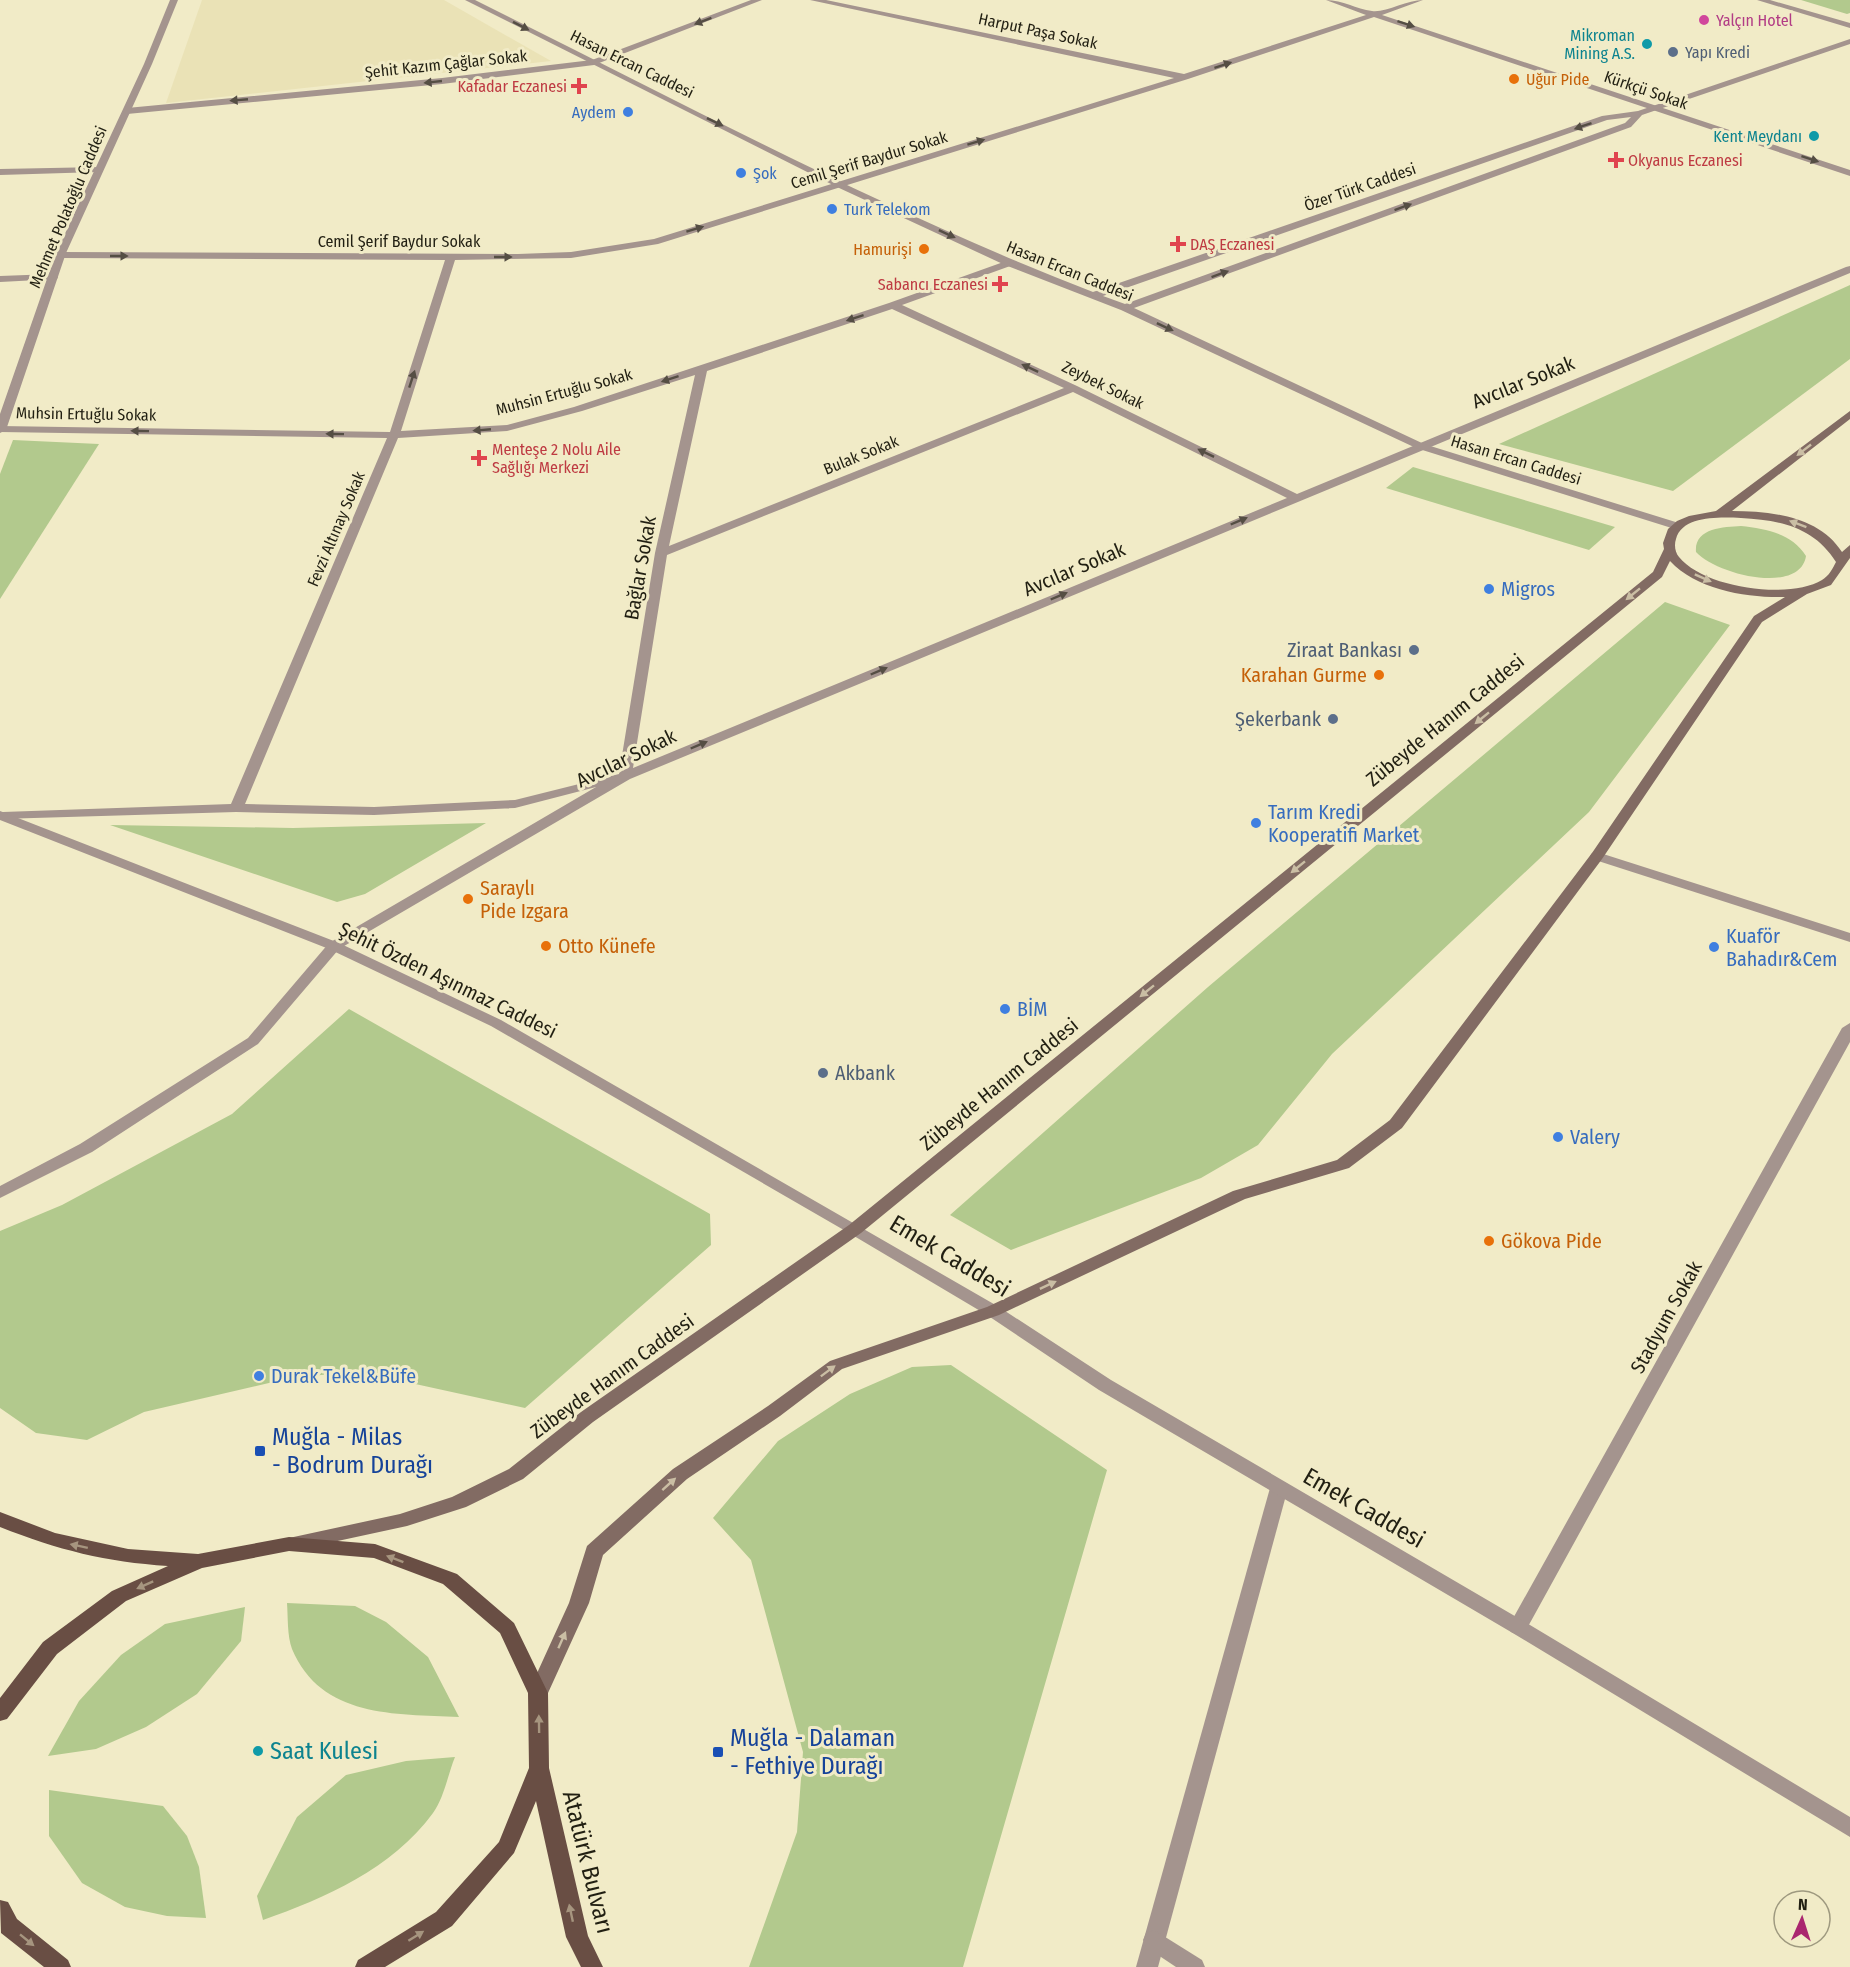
<svg xmlns="http://www.w3.org/2000/svg" width="1850" height="1967" font-family="'Fira Sans Condensed',sans-serif">
<style>
.built{fill:#eae2b6}
.green{fill:#b2c98d}
.lines{fill:none;stroke-linecap:round;stroke-linejoin:round}
.minor{fill:#a4948e;fill-rule:evenodd}
.tertiary{fill:#a4948e;fill-rule:evenodd}
.secondary{fill:#826b63;fill-rule:evenodd}
.primary{fill:#694e44;fill-rule:evenodd}
.oneway{fill:#554e44}
.oneway2{fill:#cabea4}
.oneway3{fill:#a6957f}
.hotel-dot{fill:#d1479c;stroke:#f1ebc7;stroke-width:2}
.culture-dot{fill:#0f9aa8;stroke:#f1ebc7;stroke-width:2}
.service-dot{fill:#5c6f8a;stroke:#f1ebc7;stroke-width:2}
.food-dot{fill:#e8710a;stroke:#f1ebc7;stroke-width:2}
.health-dot{fill:#e0444e;stroke:#f1ebc7;stroke-width:2}
.shop-dot{fill:#3f7fe0;stroke:#f1ebc7;stroke-width:2}
.transit-dot{fill:#1a4fb4;stroke:#f1ebc7;stroke-width:2}
.labels{text-anchor:middle;dominant-baseline:central;stroke-width:6;stroke-linejoin:round;paint-order:stroke}
.far-hotel-label{font-size:16px;fill:#b23c85;stroke:#f1ebc7;text-anchor:start}
.far-street-label{font-size:16px;fill:#211f12;stroke:#f1ebc7}
.far-culture-label{font-size:16px;fill:#0d838f;stroke:#f1ebc7;text-anchor:end}
.far-service-label{font-size:16px;fill:#4e5e75;stroke:#f1ebc7;text-anchor:start}
.far-food-label{font-size:16px;fill:#c56008;stroke:#f1ebc7;text-anchor:start}
.far-health-label{font-size:16px;fill:#be3a42;stroke:#f1ebc7;text-anchor:start}
.far-shop-label{font-size:16px;fill:#366cbe;stroke:#f1ebc7;text-anchor:start}
.street-label{font-size:20px;fill:#211f12;stroke:#f1ebc7}
.shop-label{font-size:20px;fill:#366cbe;stroke:#f1ebc7;text-anchor:start}
.service-label{font-size:20px;fill:#4e5e75;stroke:#f1ebc7;text-anchor:end}
.food-label{font-size:20px;fill:#c56008;stroke:#f1ebc7;text-anchor:start}
.near-street-label{font-size:24px;fill:#211f12;stroke:#f1ebc7}
.near-transit-label{font-size:24px;fill:#164399;stroke:#f1ebc7;text-anchor:start}
.near-culture-label{font-size:24px;fill:#0d838f;stroke:#f1ebc7;text-anchor:start}
</style>
<rect width="100%" height="100%" fill="#f1ebc7"/>
<polygon class="built" points="202,0 444,0 551,61 166,103"/>
<g class="green">
<polygon points="1801,0 1850,0 1850,13 1847,14"/>
<polygon points="1850,285 1850,359 1673,491 1499,444"/>
<polygon points="13,440 99,444 0,599 0,474"/>
<polygon points="1413,467 1615,527 1589,550 1386,488"/>
<path d="M1741,526C1766,529 1792,533 1806,556C1800,595 1717,575 1696,552C1694,528 1723,527 1741,526Z"/>
<polygon points="1665,602 1730,625 1589,812 1332,1054 1258,1145 1201,1178 1011,1250 950,1215 1208,987"/>
<polygon points="486,823 365,894 337,902 110,825 293,828"/>
<polygon points="349,1009 710,1214 711,1245 525,1408 356,1371 286,1379 144,1412 87,1440 36,1433 0,1408 0,1231 62,1205 232,1114"/>
<polygon points="951,1365 1107,1470 963,1967 749,1967 797,1832 803,1752 751,1560 713,1518 778,1441 850,1394 912,1367"/>
<path d="M287,1603L355,1606L386,1622L428,1657L459,1717C395,1714 321,1718 292,1649C287,1636 288,1616 287,1603Z"/>
<polygon points="245,1607 241,1641 197,1694 146,1727 96,1749 48,1756 79,1701 121,1655 165,1624"/>
<path d="M455,1757C448,1774 444,1798 433,1813C392,1869 325,1898 263,1920L257,1896L297,1817L346,1775L406,1761Z"/>
<polygon points="49,1790 163,1806 187,1836 199,1867 206,1918 167,1916 125,1907 82,1883 49,1836"/>
</g>
<g class="lines">
<g class="minor">
<polygon points="751,0 762,0 594,65 442,84 127,114 123,111 127,108 442,78 592,60"/>
<path d="M810,0H826L1184,74L1366,15L1326,0C1343,0 1356,9 1372,11C1385,13 1407,0 1423,0L1382,15L1850,170V176L1374,17L1188,79L658,244L571,258L455,260L401,431L507,425L574,407L889,303L1009,260L1013,261V265L902,305L1077,386L1297,494L1846,267L1850,266V273L630,779L339,949L258,1044L92,1152L0,1198V1186L80,1144L248,1038L329,943L596,787L515,808L374,815L236,812L0,819V813L3,812L231,804L387,438L0,432V426L390,432L445,260L61,258L56,255L61,252L518,254L571,252L654,239L1174,78ZM892,309L1064,388L669,546L707,371ZM695,375L655,553L619,774L515,800L374,807L245,804L398,438L507,431L582,411ZM1073,392L1287,498L633,768L667,555Z"/>
<polygon points="1757,0 1770,0 1850,23 1850,28"/>
<polygon points="101,167 101,171 98,172 0,175 0,169"/>
<polygon points="53,274 58,277 57,279 0,282 0,276"/>
<polygon points="1597,852 1850,933 1850,942 1592,859 1590,856 1592,853"/>
<polygon points="1850,1023 1850,1042 1525,1632 1518,1635 1511,1632 1508,1627 1511,1622 1842,1028"/>
<polygon points="1279,1481 1286,1483 1288,1488 1158,1967 1136,1967 1270,1488 1272,1483"/>
</g>
<g class="tertiary">
<polygon points="170,0 178,0 152,64 66,253 6,430 0,433 0,414 56,253 144,64"/>
<path d="M465,0H475C679,101 881,210 1093,292L1602,116L1638,111L1850,39V44L1642,115L1631,127L1134,308L1424,444L1682,524L1684,526L1678,530L1416,448L1121,310L1005,265L837,187ZM1631,117L1625,123L1125,304L1103,296L1607,120Z"/>
<polygon points="0,811 339,943 501,1020 999,1307 1111,1380 1525,1622 1850,1817 1850,1837 1511,1632 1099,1390 987,1315 849,1233 491,1026 329,949 0,820"/>
<polygon points="1154,1930 1202,1960 1205,1967 1176,1967 1146,1947 1143,1940 1146,1933"/>
</g>
<path class="secondary" d="M1850,411V419L1732,511C1771,511 1819,516 1842,552L1850,545V558L1831,585L1807,594L1762,622L1602,859L1402,1128L1349,1168L1245,1199L999,1315L842,1369L780,1416L687,1479L603,1555L589,1603L548,1693L545,1699L538,1701L531,1699L528,1693L569,1603L587,1546L673,1469L768,1406L830,1361L987,1307L1233,1191L1337,1160L1390,1120L1592,853L1754,616L1785,597C1747,598 1697,590 1670,561L1662,577L861,1233L593,1422L523,1479L466,1507L407,1526L296,1550L289,1548L287,1543L289,1538L400,1514L452,1497L509,1469L581,1412L849,1225L1653,572L1664,549L1663,543L1668,529L1677,521L1689,516L1716,511ZM1741,518C1780,520 1814,527 1836,562C1833,568 1829,576 1822,580C1789,600 1704,588 1679,557C1675,552 1674,545 1676,539C1682,515 1722,517 1741,518Z"/>
<g class="primary">
<path d="M0,1512L55,1533L128,1549L198,1554L289,1537L375,1544L457,1574L514,1623L548,1693L549,1768L588,1936L603,1967H581L566,1937L536,1801L514,1853L452,1926L385,1967H355L358,1960L436,1912L499,1842L529,1768L528,1693L500,1633L443,1584L374,1558L289,1551L202,1568L126,1601L57,1654L7,1719L0,1721V1698L43,1642L112,1591L168,1566C106,1562 58,1550 0,1527Z"/>
<polygon points="0,1900 8,1902 17,1919 68,1960 71,1967 44,1967 1,1933"/>
</g>
</g>
<defs><path id="oneway-solid" d="M-6-.8H1V-3.2L6.5 0L1 3.2V.8H-6Z" transform="scale(1.5)"/></defs>
<g class="oneway">
<use href="#oneway-solid" transform="translate(703 21) rotate(159)"/>
<use href="#oneway-solid" transform="translate(1406 24) rotate(18)"/>
<use href="#oneway-solid" transform="translate(521 26) rotate(27)"/>
<use href="#oneway-solid" transform="translate(1223 65) rotate(-18)"/>
<use href="#oneway-solid" transform="translate(433 82) rotate(174)"/>
<use href="#oneway-solid" transform="translate(239 100) rotate(175)"/>
<use href="#oneway-solid" transform="translate(715 122) rotate(26)"/>
<use href="#oneway-solid" transform="translate(1583 126) rotate(161)"/>
<use href="#oneway-solid" transform="translate(976 142) rotate(-17)"/>
<use href="#oneway-solid" transform="translate(1810 159) rotate(18)"/>
<use href="#oneway-solid" transform="translate(1403 207) rotate(-20)"/>
<use href="#oneway-solid" transform="translate(695 229) rotate(-17)"/>
<use href="#oneway-solid" transform="translate(947 234) rotate(25)"/>
<use href="#oneway-solid" transform="translate(119 256)"/>
<use href="#oneway-solid" transform="translate(503 257)"/>
<use href="#oneway-solid" transform="translate(1220 274) rotate(-20)"/>
<use href="#oneway-solid" transform="translate(855 318) rotate(162)"/>
<use href="#oneway-solid" transform="translate(1165 327) rotate(25)"/>
<use href="#oneway-solid" transform="translate(1030 368) rotate(-155)"/>
<use href="#oneway-solid" transform="translate(412 379) rotate(-72)"/>
<use href="#oneway-solid" transform="translate(670 379) rotate(162)"/>
<use href="#oneway-solid" transform="translate(482 430) rotate(175)"/>
<use href="#oneway-solid" transform="translate(140 431) rotate(-179)"/>
<use href="#oneway-solid" transform="translate(335 434) rotate(-179)"/>
<use href="#oneway-solid" transform="translate(1206 453) rotate(-154)"/>
<use href="#oneway-solid" transform="translate(1239 521) rotate(-23)"/>
<use href="#oneway-solid" transform="translate(1059 596) rotate(-23)"/>
<use href="#oneway-solid" transform="translate(879 671) rotate(-23)"/>
<use href="#oneway-solid" transform="translate(699 745) rotate(-23)"/>
</g>
<g class="oneway2">
<use href="#oneway-solid" transform="translate(1804 450) rotate(142)"/>
<use href="#oneway-solid" transform="translate(1798 524) rotate(-159)"/>
<use href="#oneway-solid" transform="translate(1703 578) rotate(24)"/>
<use href="#oneway-solid" transform="translate(1633 594) rotate(141)"/>
<use href="#oneway-solid" transform="translate(1482 718) rotate(141)"/>
<use href="#oneway-solid" transform="translate(1298 867) rotate(141)"/>
<use href="#oneway-solid" transform="translate(1147 991) rotate(141)"/>
<use href="#oneway-solid" transform="translate(1048 1285) rotate(-25)"/>
<use href="#oneway-solid" transform="translate(828 1371) rotate(-37)"/>
<use href="#oneway-solid" transform="translate(669 1484) rotate(-42)"/>
<use href="#oneway-solid" transform="translate(562 1640) rotate(-66)"/>
</g>
<g class="oneway3">
<use href="#oneway-solid" transform="translate(79 1546) rotate(-168)"/>
<use href="#oneway-solid" transform="translate(395 1559) rotate(-159)"/>
<use href="#oneway-solid" transform="translate(145 1585) rotate(156)"/>
<use href="#oneway-solid" transform="translate(539 1724) rotate(-91)"/>
<use href="#oneway-solid" transform="translate(571 1913) rotate(-102)"/>
<use href="#oneway-solid" transform="translate(416 1936) rotate(-32)"/>
<use href="#oneway-solid" transform="translate(27 1940) rotate(39)"/>
</g>
<circle class="hotel-dot" cx="1704" cy="20" r="6"/>
<g class="culture-dot">
<circle cx="1647" cy="44" r="6"/>
<circle cx="1814" cy="136" r="6"/>
<circle cx="258" cy="1751" r="6"/>
</g>
<g class="service-dot">
<circle cx="1673" cy="52" r="6"/>
<circle cx="1414" cy="650" r="6"/>
<circle cx="1333" cy="719" r="6"/>
<circle cx="823" cy="1073" r="6"/>
</g>
<g class="food-dot">
<circle cx="1514" cy="79" r="6"/>
<circle cx="924" cy="249" r="6"/>
<circle cx="1379" cy="675" r="6"/>
<circle cx="468" cy="899" r="6"/>
<circle cx="546" cy="946" r="6"/>
<circle cx="1489" cy="1241" r="6"/>
</g>
<g class="health-dot">
<path d="M576 77h6v6h6v6h-6v6h-6v-6h-6v-6h6z"/>
<path d="M1613 151h6v6h6v6h-6v6h-6v-6h-6v-6h6z"/>
<path d="M1175 235h6v6h6v6h-6v6h-6v-6h-6v-6h6z"/>
<path d="M997 275h6v6h6v6h-6v6h-6v-6h-6v-6h6z"/>
<path d="M476 449h6v6h6v6h-6v6h-6v-6h-6v-6h6z"/>
</g>
<g class="shop-dot">
<circle cx="628" cy="112" r="6"/>
<circle cx="741" cy="173" r="6"/>
<circle cx="832" cy="209" r="6"/>
<circle cx="1489" cy="589" r="6"/>
<circle cx="1256" cy="823" r="6"/>
<circle cx="1714" cy="947" r="6"/>
<circle cx="1005" cy="1009" r="6"/>
<circle cx="1558" cy="1137" r="6"/>
<circle cx="259" cy="1376" r="6"/>
</g>
<g class="transit-dot">
<rect x="254" y="1445" width="12" height="12" rx="3"/>
<rect x="712" y="1746" width="12" height="12" rx="3"/>
</g>
<g class="labels">
<g class="far-hotel-label">
<text x="1716" y="20">Yalçın Hotel</text>
</g>
<g class="far-street-label">
<text transform="translate(1038 31) rotate(12)">Harput Paşa Sokak</text>
<text transform="translate(446 64) rotate(-6)">Şehit Kazım Çağlar Sokak</text>
<text transform="translate(632 64) rotate(26)">Hasan Ercan Caddesi</text>
<text transform="translate(1646 90) rotate(19)">Kürkçü Sokak</text>
<text transform="translate(869 160) rotate(-17)">Cemil Şerif Baydur Sokak</text>
<text transform="translate(1360 187) rotate(-19)">Özer Türk Caddesi</text>
<text transform="translate(68 207) rotate(-67)">Mehmet Polatoğlu Caddesi</text>
<text x="399" y="241">Cemil Şerif Baydur Sokak</text>
<text transform="translate(1070 271) rotate(22)">Hasan Ercan Caddesi</text>
<text transform="translate(1103 385) rotate(26)">Zeybek Sokak</text>
<text transform="translate(564 392) rotate(-15)">Muhsin Ertuğlu Sokak</text>
<text transform="translate(86 414) rotate(1)">Muhsin Ertuğlu Sokak</text>
<text transform="translate(861 455) rotate(-22)">Bulak Sokak</text>
<text transform="translate(1516 460) rotate(17)">Hasan Ercan Caddesi</text>
<text transform="translate(336 529) rotate(-67)">Fevzi Altınay Sokak</text>
</g>
<g class="far-culture-label">
<text x="1635" y="35">Mikroman<tspan x="1635" dy="18">Mining A.S.</tspan></text>
<text x="1802" y="136">Kent Meydanı</text>
</g>
<g class="far-service-label">
<text x="1685" y="52">Yapı Kredi</text>
</g>
<g class="far-food-label">
<text x="1526" y="79">Uğur Pide</text>
<text x="912" y="249" text-anchor="end">Hamurişi</text>
</g>
<g class="far-health-label">
<text x="567" y="86" text-anchor="end">Kafadar Eczanesi</text>
<text x="1628" y="160">Okyanus Eczanesi</text>
<text x="1190" y="244">DAŞ Eczanesi</text>
<text x="988" y="284" text-anchor="end">Sabancı Eczanesi</text>
<text x="492" y="449">Menteşe 2 Nolu Aile<tspan x="492" dy="18">Sağlığı Merkezi</tspan></text>
</g>
<g class="far-shop-label">
<text x="616" y="112" text-anchor="end">Aydem</text>
<text x="753" y="173">Şok</text>
<text x="844" y="209">Turk Telekom</text>
</g>
<g class="street-label">
<text transform="translate(1523 382) rotate(-22)">Avcılar Sokak</text>
<text transform="translate(640 568) rotate(-80)">Bağlar Sokak</text>
<text transform="translate(1074 569) rotate(-23)">Avcılar Sokak</text>
<text transform="translate(1445 720) rotate(-39)">Zübeyde Hanım Caddesi</text>
<text transform="translate(626 758) rotate(-26)">Avcılar Sokak</text>
<text transform="translate(448 980) rotate(26)">Şehit Özden Aşınmaz Caddesi</text>
<text transform="translate(999 1084) rotate(-39)">Zübeyde Hanım Caddesi</text>
<text transform="translate(1666 1317) rotate(-61)">Stadyum Sokak</text>
<text transform="translate(612 1376) rotate(-36)">Zübeyde Hanım Caddesi</text>
</g>
<g class="shop-label">
<text x="1501" y="589">Migros</text>
<text x="1268" y="812">Tarım Kredi<tspan x="1268" dy="23">Kooperatifi Market</tspan></text>
<text x="1726" y="936">Kuaför<tspan x="1726" dy="23">Bahadır&amp;Cem</tspan></text>
<text x="1017" y="1009">BİM</text>
<text x="1570" y="1137">Valery</text>
<text x="271" y="1376">Durak Tekel&amp;Büfe</text>
</g>
<g class="service-label">
<text x="1402" y="650">Ziraat Bankası</text>
<text x="1321" y="719">Şekerbank</text>
<text x="835" y="1073" text-anchor="start">Akbank</text>
</g>
<g class="food-label">
<text x="1367" y="675" text-anchor="end">Karahan Gurme</text>
<text x="480" y="888">Saraylı<tspan x="480" dy="23">Pide Izgara</tspan></text>
<text x="558" y="946">Otto Künefe</text>
<text x="1501" y="1241">Gökova Pide</text>
</g>
<g class="near-street-label">
<text transform="translate(950 1256) rotate(31)">Emek Caddesi</text>
<text transform="translate(1364 1508) rotate(30)">Emek Caddesi</text>
<text transform="translate(588 1862) rotate(76)">Atatürk Bulvarı</text>
</g>
<g class="near-transit-label">
<text x="272" y="1437">Muğla - Milas<tspan x="272" dy="28">- Bodrum Durağı</tspan></text>
<text x="730" y="1738">Muğla - Dalaman<tspan x="730" dy="28">- Fethiye Durağı</tspan></text>
</g>
<g class="near-culture-label">
<text x="270" y="1751">Saat Kulesi</text>
</g>
</g>
<g transform="translate(1802 1919) rotate(3)"><circle r="28" fill="#f1ebc7" stroke="#9e997f" stroke-width="1.5"/>
<path d="M0-4.5L10 22L0 15L-10 22Z" fill="#aa266f"/>
<text y="-9" font-size="16" font-weight="bold" text-anchor="middle" fill="#211f12">N</text>
</g>
</svg>
